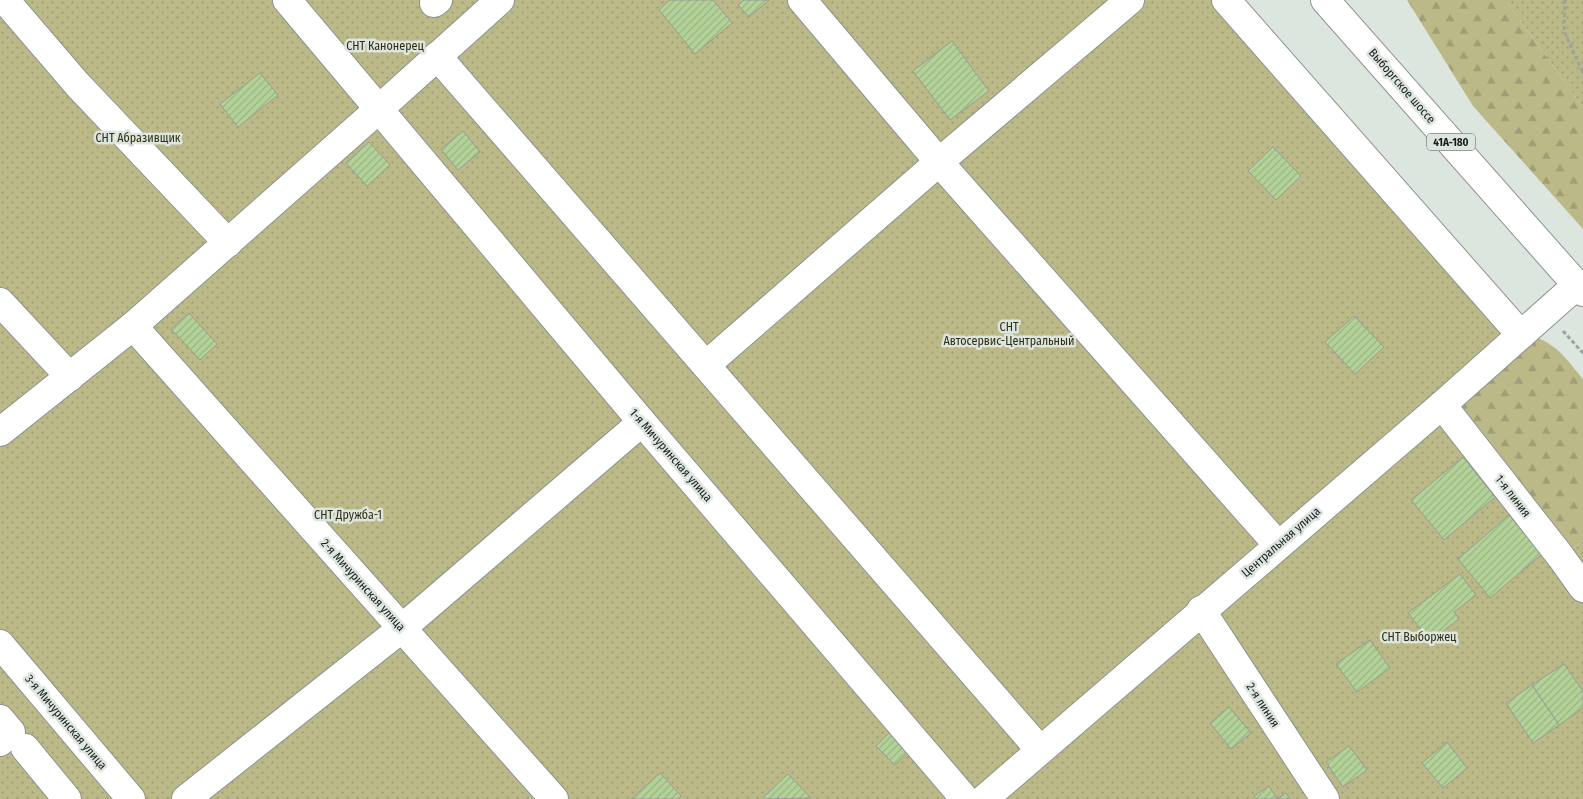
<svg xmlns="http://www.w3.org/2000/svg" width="1583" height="799" font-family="'Fira Sans Condensed',sans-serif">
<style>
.grass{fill:url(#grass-dots)}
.forest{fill:url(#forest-firs)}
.building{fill:url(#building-hatch);stroke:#989c95}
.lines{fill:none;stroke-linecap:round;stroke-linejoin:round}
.minor-casing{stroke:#8d948f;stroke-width:30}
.major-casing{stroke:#8d948f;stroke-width:30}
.path{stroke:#9da49f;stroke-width:3;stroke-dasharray:4 2.5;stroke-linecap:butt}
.minor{stroke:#fff;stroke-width:28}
.major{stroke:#fff;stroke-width:28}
.labels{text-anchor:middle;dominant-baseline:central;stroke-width:5;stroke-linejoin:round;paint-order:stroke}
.shield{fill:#dde5df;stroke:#525754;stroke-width:1}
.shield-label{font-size:11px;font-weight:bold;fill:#171a18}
.park-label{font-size:12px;fill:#302e10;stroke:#dde5df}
.street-label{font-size:12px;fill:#171a18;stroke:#dde5df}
</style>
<defs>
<pattern id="grass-dots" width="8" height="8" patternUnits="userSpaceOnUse" patternTransform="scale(1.25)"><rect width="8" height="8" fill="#bbb988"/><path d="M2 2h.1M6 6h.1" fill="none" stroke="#a09e75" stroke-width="1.8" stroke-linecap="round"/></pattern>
<pattern id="forest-firs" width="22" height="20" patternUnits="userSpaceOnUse" patternTransform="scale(1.25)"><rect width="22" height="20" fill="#bbb988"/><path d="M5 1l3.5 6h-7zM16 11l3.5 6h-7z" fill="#a09e75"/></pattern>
<pattern id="building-hatch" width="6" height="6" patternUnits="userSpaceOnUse" patternTransform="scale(1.25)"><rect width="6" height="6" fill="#b3d298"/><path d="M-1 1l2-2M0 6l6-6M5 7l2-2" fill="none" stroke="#99b482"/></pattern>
</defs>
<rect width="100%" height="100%" fill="#dde5df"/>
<g class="grass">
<polygon points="0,0 1226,0 1524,339 1562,557 1583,541 1583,799 0,799"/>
<polygon points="1507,0 1583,0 1583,108 1507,2"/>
</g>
<g class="forest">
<polygon points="1407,0 1507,0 1507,2 1583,108 1583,229 1473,106"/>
<path d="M1535,337C1558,345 1568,361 1583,379V541L1561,557L1445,402Z"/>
</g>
<g class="building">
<polygon points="670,0 713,0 732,23 695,54 659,10"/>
<polygon points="744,0 769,0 749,17 738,5"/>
<polygon points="952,41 989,91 950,120 913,71"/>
<polygon points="260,73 278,95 238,127 220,104"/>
<polygon points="463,131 480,152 458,170 441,149"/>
<polygon points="369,142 390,165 367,186 346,163"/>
<polygon points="1273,147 1301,176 1276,200 1248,171"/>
<polygon points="189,313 217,344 200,360 171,329"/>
<polygon points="1354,316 1384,347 1355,374 1325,342"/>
<polygon points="1463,457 1495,497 1444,540 1411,500"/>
<polygon points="1509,515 1542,554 1490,598 1458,559"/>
<polygon points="1460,574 1476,595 1454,612 1459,619 1430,641 1408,613"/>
<polygon points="1370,640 1390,668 1357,692 1336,664"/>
<polygon points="1564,664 1583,691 1583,708 1559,725 1532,685"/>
<polygon points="1532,685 1559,725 1533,743 1506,703"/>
<polygon points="1229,707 1251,733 1231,749 1210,723"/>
<polygon points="894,728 912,748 895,765 876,746"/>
<polygon points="1447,742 1467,768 1443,788 1422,763"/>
<polygon points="1349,746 1367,770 1343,787 1326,762"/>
<polygon points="660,773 681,796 677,799 631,799"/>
<polygon points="788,774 811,798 764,799 763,798"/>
<polygon points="1269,786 1277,799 1286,793 1290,799 1256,799 1254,796"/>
</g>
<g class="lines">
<defs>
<g id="minor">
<polyline points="5,0 77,84 228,243"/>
<polyline points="287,0 642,422 965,799"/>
<polyline points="802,0 939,162 1278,545"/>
<polyline points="1226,0 1521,335"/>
<polyline points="434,3 438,0"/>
<polyline points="437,56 1040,750"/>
<polyline points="0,302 70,377"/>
<polyline points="133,326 554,799"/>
<polyline points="706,365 939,162 1130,0"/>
<polyline points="1442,405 1561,557 1583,588"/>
<polyline points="0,432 133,326 379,109 500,0"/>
<polyline points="1201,610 1325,799"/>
<polyline points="0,644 131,799"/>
<polyline points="0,719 11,732 0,742"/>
<polyline points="25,748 67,799"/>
<polyline points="186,799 401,629 642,422"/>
<polyline points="984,799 1442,405 1577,285"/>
</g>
<polyline id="major" points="1325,0 1583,292"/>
</defs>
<use href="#minor" class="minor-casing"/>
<use href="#major" class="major-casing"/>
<g class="path">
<polyline points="1565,0 1564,31 1583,73"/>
<polyline points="1563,331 1583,353"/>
</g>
<use href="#minor" class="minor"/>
<use href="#major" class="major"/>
</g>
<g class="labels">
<rect class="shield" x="1427" y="133.5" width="48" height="17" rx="4"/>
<g class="shield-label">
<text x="1451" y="142">41А-180</text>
</g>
<g class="park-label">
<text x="385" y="46">СНТ Канонерец</text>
<text x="138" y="138">СНТ Абразивщик</text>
<text x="1009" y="327">СНТ<tspan x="1009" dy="14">Автосервис-Центральный</tspan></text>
<text x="348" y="515">СНТ Дружба-1</text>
<text x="1419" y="637">СНТ Выборжец</text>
</g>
<g class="street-label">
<text transform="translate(1402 86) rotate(49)">Выборгское шоссе</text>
<text transform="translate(671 455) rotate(49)">1-я Мичуринская улица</text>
<text transform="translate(1513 496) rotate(52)">1-я линия</text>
<text transform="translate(1281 542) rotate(-41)">Центральная улица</text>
<text transform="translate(363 585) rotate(48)">2-я Мичуринская улица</text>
<text transform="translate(1263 705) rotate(57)">2-я линия</text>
<text transform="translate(66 722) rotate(50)">3-я Мичуринская улица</text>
</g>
</g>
</svg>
